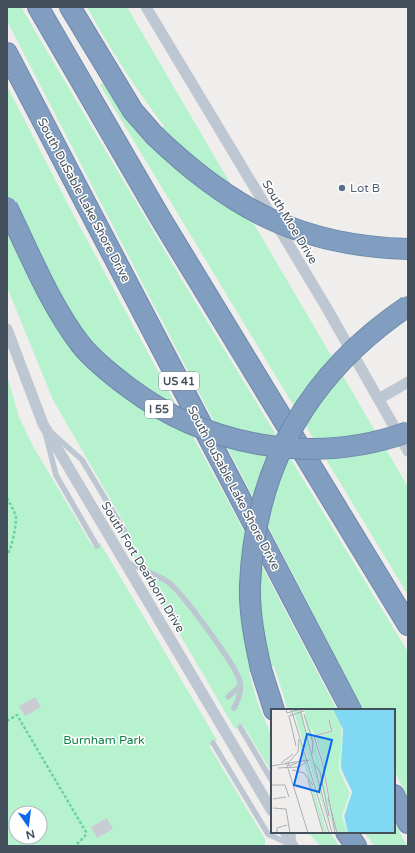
<svg xmlns="http://www.w3.org/2000/svg" width="415" height="853" font-family="'Varela Round',sans-serif">
<style>
.green{fill:#b7f2cf;fill-rule:evenodd}
.building{fill:#c9ccd2}
.lines{fill:none;stroke-linecap:round;stroke-linejoin:round}
.motorway-casing{stroke:#6c89ac;stroke-width:22}
.path{stroke:#6dd2a2;stroke-width:2.5;stroke-dasharray:3 2;stroke-linecap:butt}
.service{stroke:#bcc7d1;stroke-width:5.5}
.minor{stroke:#bcc7d1;stroke-width:11}
.motorway{stroke:#819ec0;stroke-width:20}
.motorway-bridge-casing{stroke:#6c89ac;stroke-width:22;stroke-linecap:butt}
.motorway-bridge{stroke:#819ec0;stroke-width:20}
.service-dot{fill:#5c6f8a;stroke:#fff;stroke-width:1.5}
.labels{text-anchor:middle;dominant-baseline:central;stroke-width:3;stroke-linejoin:round;paint-order:stroke}
.shield{fill:#fff;stroke:#7c848d;stroke-width:1}
.shield-label{font-size:11px;font-weight:bold;fill:#44505c}
.service-label{font-size:12px;fill:#4e5e75;stroke:#fff;text-anchor:start}
.street-label{font-size:12px;fill:#44505c;stroke:#fff}
.park-label{font-size:12px;fill:#10824b;stroke:#fff}
.inset-road{fill:none;stroke:#abaeb3;stroke-width:1}
.view{fill:#0b69ec;fill-opacity:0.15;stroke:#0b69ec;stroke-width:2}
.inset-edge{fill:none;stroke:#44505c;stroke-width:2}
</style>
<rect width="100%" height="100%" fill="#f0eded"/>
<g class="green">
<polygon points="7,7 21,7 179,275 408,652 408,798 394,770 394,710 363,710 7,21"/>
<path d="M87,7H127L408,487V595L100,85L103,83L124,117L145,142L164,126C135,88 110,49 87,7Z"/>
<polygon points="7,86 71,210 238,520 337,710 288,710 274,666 249,672 258,704 272,737 272,773 243,725 235,729 120,532 127,528 53,400 7,287"/>
<path d="M7,375L19,417L34,448L93,547L100,543L217,740L209,746L265,839V846H7ZM16,813H40V837H16Z"/>
<polygon points="394,821 407,846 374,846 364,832 394,832"/>
<polygon points="308,832 330,832 339,846 320,846"/>
</g>
<g class="building">
<polygon points="35,697 41,707 25,716 19,706"/>
<polygon points="107,818 113,829 97,838 91,827"/>
</g>
<g class="lines">
<defs>
<g id="motorway">
<polyline points="38,7 161,219 408,625"/>
<polyline points="70,7 133,111 154,135"/>
<polyline points="7,53 351,710"/>
<polyline points="261,669 274,710"/>
<polyline points="394,795 408,823"/>
<polyline points="346,832 356,846"/>
</g>
</defs>
<use href="#motorway" class="motorway-casing"/>
<g class="path">
<path d="M7,498C10,504 15,511 16,518C16,527 12,548 7,555"/>
<polyline points="7,721 17,715 86,832 85,836 75,846"/>
</g>
<g class="service">
<polyline points="52,433 82,460 124,530"/>
<polyline points="46,436 56,475 97,546"/>
<path d="M126,562C140,568 156,574 168,582C181,591 234,663 239,679C243,689 239,699 234,708"/>
<polyline points="228,697 240,686"/>
<polyline points="240,727 272,781"/>
<polyline points="213,743 268,834 291,845"/>
<polyline points="293,832 293,842"/>
</g>
<g class="minor">
<polyline points="146,7 325,305 408,451"/>
<polyline points="7,329 43,424 272,811"/>
<polyline points="379,399 408,382"/>
<polyline points="285,832 293,846"/>
</g>
<use href="#motorway" class="motorway"/>
<defs>
<g id="motorway-bridge">
<path d="M154,135C231,209 300,246 408,249"/>
<path d="M7,207C30,254 49,303 81,345C94,361 112,375 128,387C207,447 314,466 408,432"/>
<path d="M261,669C255,642 249,613 250,585C255,465 310,372 408,306"/>
</g>
</defs>
<use href="#motorway-bridge" class="motorway-bridge-casing"/>
<use href="#motorway-bridge" class="motorway-bridge"/>
</g>
<circle class="service-dot" cx="342" cy="188" r="4"/>
<g class="labels">
<g class="shield">
<rect x="159" y="372" width="40" height="18" rx="3"/>
<rect x="145" y="400" width="28" height="18" rx="3"/>
</g>
<g class="shield-label">
<text x="179" y="381">US 41</text>
<text x="159" y="409">I 55</text>
</g>
<g class="service-label">
<text x="350" y="188">Lot B</text>
</g>
<g class="street-label">
<text transform="translate(84 200) rotate(62)">South DuSable Lake Shore Drive</text>
<text transform="translate(290 222) rotate(59)">South Moe Drive</text>
<text transform="translate(234 488) rotate(62)">South DuSable Lake Shore Drive</text>
<text transform="translate(143 567) rotate(59)">South Fort Dearborn Drive</text>
</g>
<g class="park-label">
<text x="104" y="740">Burnham Park</text>
</g>
</g>
<g transform="translate(271 709)">
<rect width="124" height="124" fill="#f0eded"/>
<path d="M22,0H28L30,4L60,124ZM33,0H62L71,16L70,59L81,85L73,107L77,124H65L53,57L45,28L62,22L59,11L60,21L44,26L39,17L51,58L63,124L32,5L37,17ZM29,30L42,77L56,124H53L29,40Z" fill="#b7f2cf"/>
<path d="M62,0H124V124H77L73,107L81,83L70,59L72,20Z" fill="#81d8f2"/>
<path d="M68,42L70,62L81,83L73,107L77,124L71,107L79,84L68,61Z" fill="#f0eded"/>
<path class="inset-road" d="M15,0L16,4L30,0M20,0L58,124M29,0L61,124M33,5L42,33L41,45M43,27L52,56L64,124M43,27L61,22L58,11M25,37L18,7L33,2M17,52L18,57L26,54M19,52L27,43L28,30M15,53L37,124M10,54L22,45M43,54L49,63L58,107M0,57L37,51M7,59L28,58L38,51M21,61L33,64L42,76M37,71L52,124M0,76H14L18,88M57,89L66,124M2,90L15,88M2,99L15,100L19,124M6,124V119L16,116"/>
<path class="view" d="M36,25L61,31L48,83L23,76Z"/>
<rect width="124" height="124" class="inset-edge"/>
</g>
<rect width="415" height="853" fill="none" stroke="#44505c" stroke-width="16"/>
<g transform="translate(28 825) rotate(166)"><circle r="19" fill="#ffffff" stroke="#b4b9be"/>
<path d="M0-3L7 15L0 10L-7 15Z" fill="#0b69ec"/>
<text y="-6" font-size="11" font-weight="bold" text-anchor="middle" fill="#44505c">N</text>
</g>
</svg>
